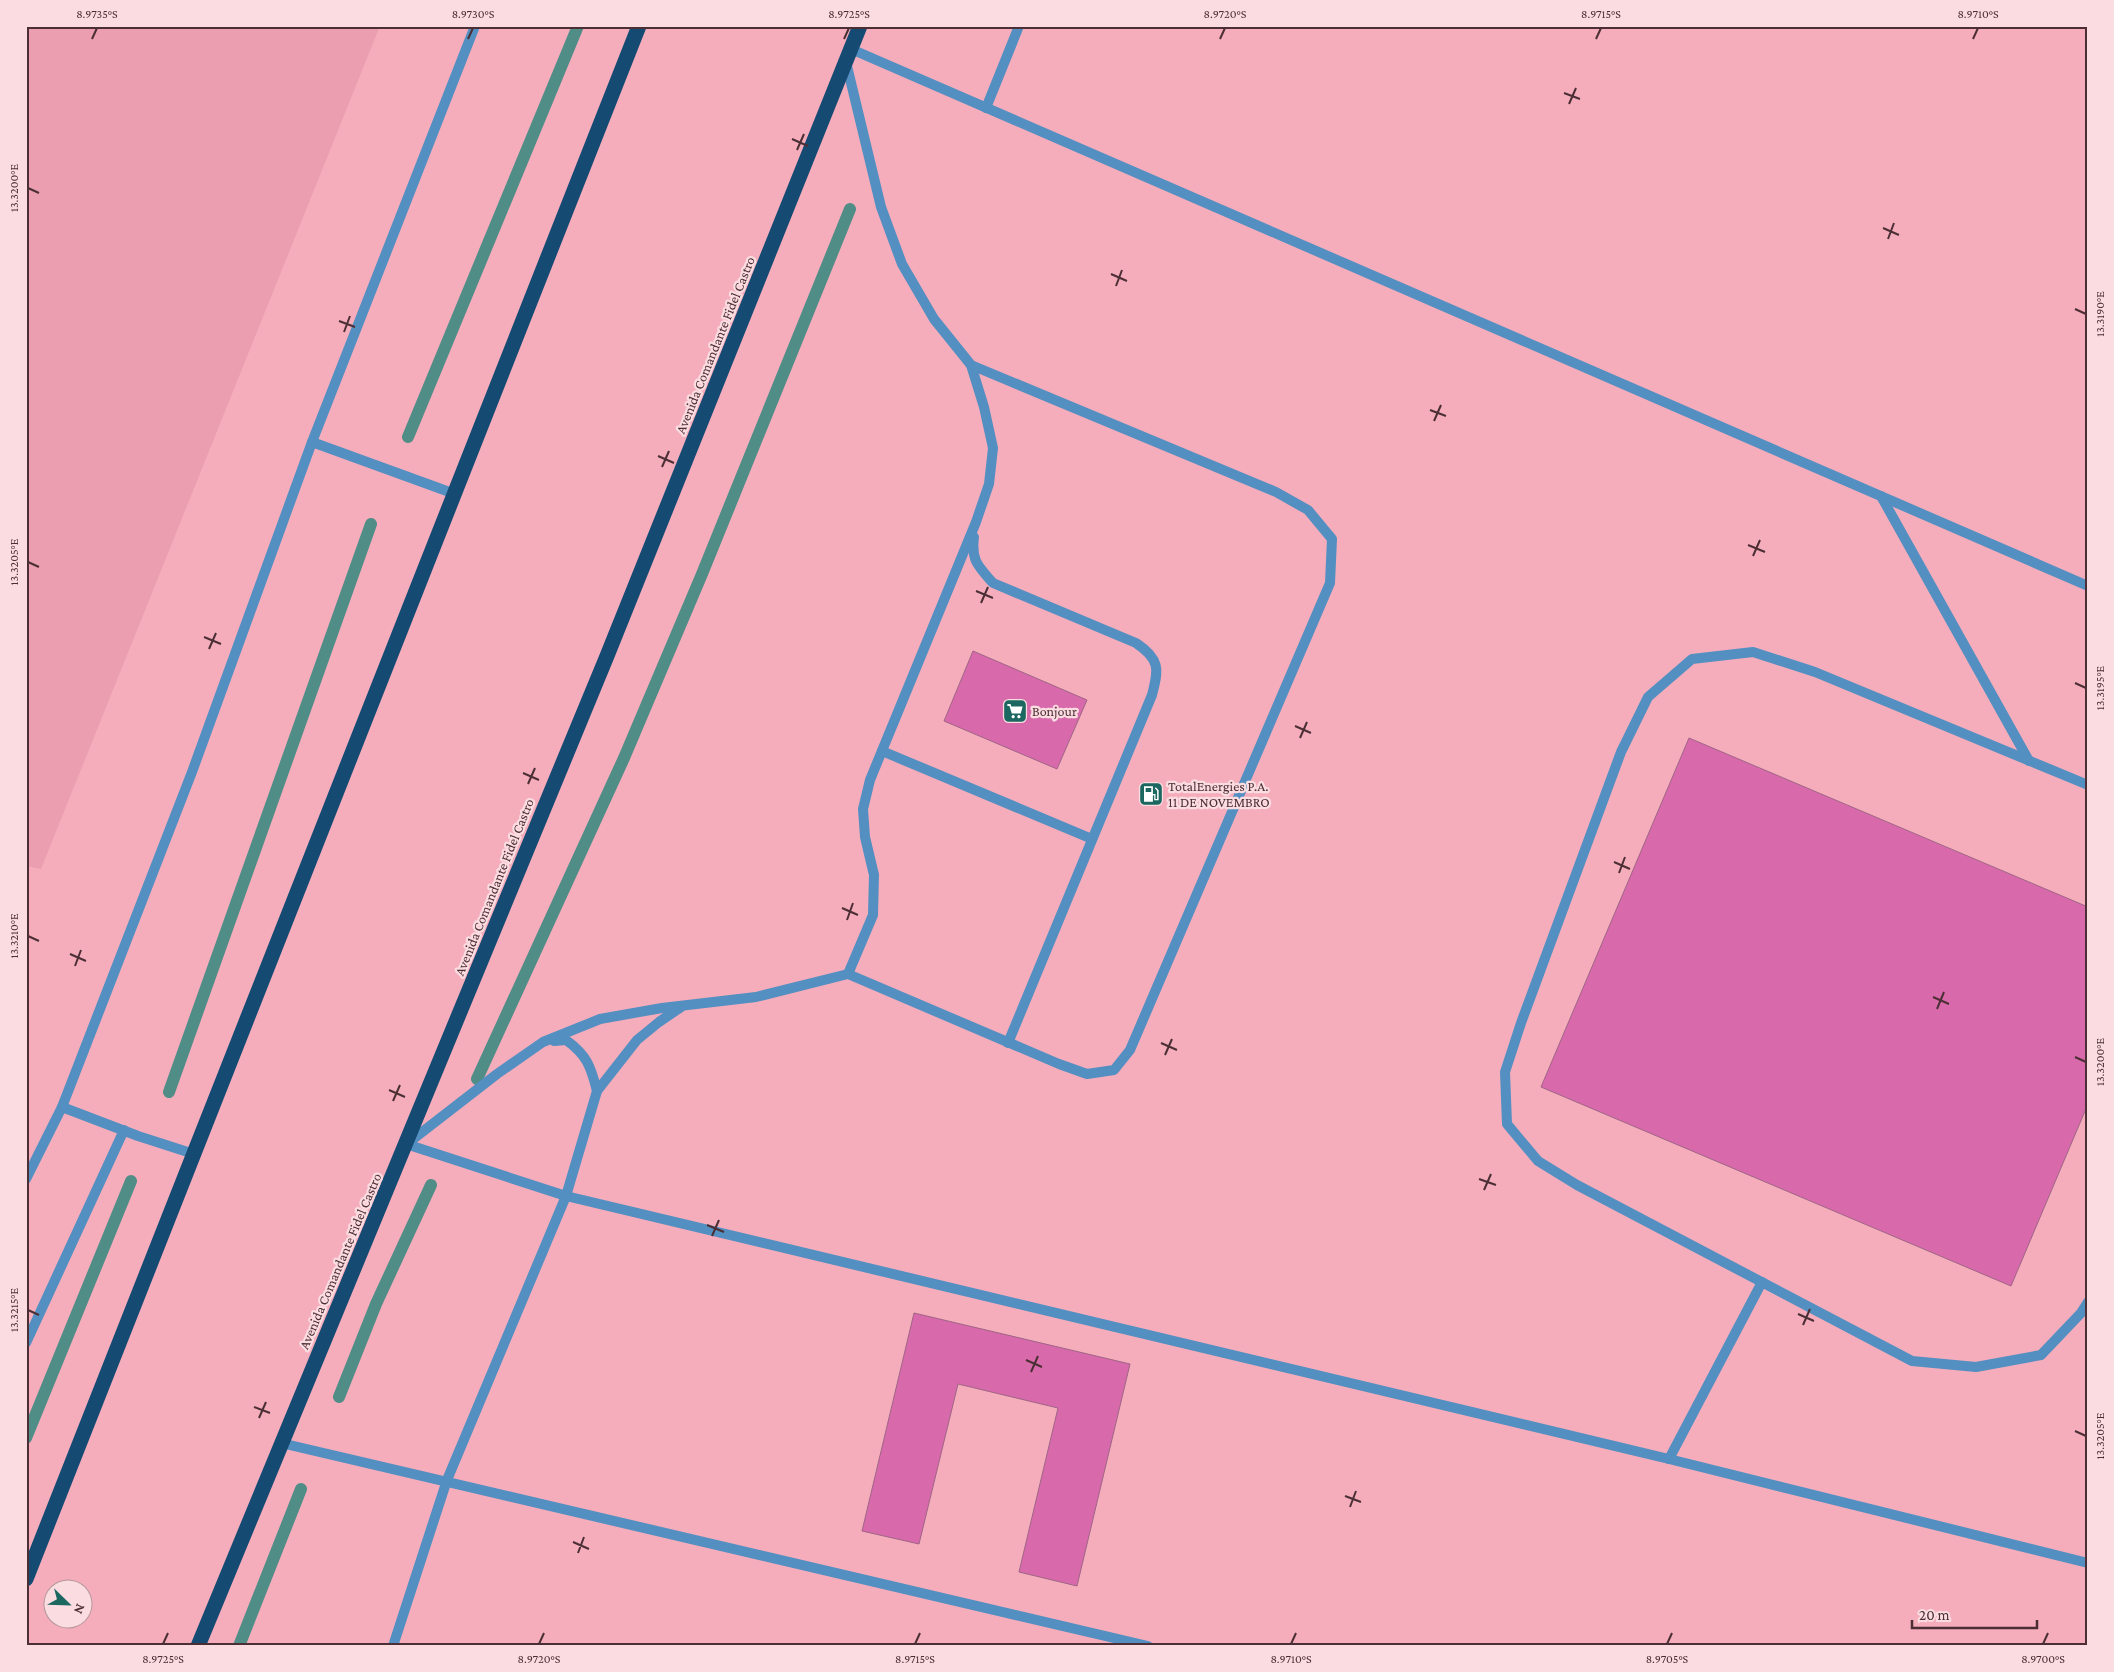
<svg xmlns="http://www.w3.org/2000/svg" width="2114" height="1672" font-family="'Crimson Pro',serif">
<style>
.built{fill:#eb9eaf}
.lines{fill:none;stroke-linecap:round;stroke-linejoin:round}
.stream{stroke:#508d87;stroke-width:12}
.building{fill:#d86aac;stroke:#9f6585}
.service{stroke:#538fc1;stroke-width:10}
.minor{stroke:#538fc1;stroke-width:10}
.motorway{stroke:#154a72;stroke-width:15}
.ticks{fill:none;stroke:#4c2f35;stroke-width:2}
.labels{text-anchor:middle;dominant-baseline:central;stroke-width:4.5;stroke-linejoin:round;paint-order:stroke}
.street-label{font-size:14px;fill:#4c2f35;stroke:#fadce1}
.poi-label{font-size:14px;fill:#4c2f35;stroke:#fadce1;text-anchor:start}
.neatline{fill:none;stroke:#4c2f35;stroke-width:2}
.ticks-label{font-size:12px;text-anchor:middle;fill:#4c2f35}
</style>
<rect width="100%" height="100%" fill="#f5adbc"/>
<polygon class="built" points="26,26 380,26 41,869 26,866"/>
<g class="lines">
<g class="stream">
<polyline points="408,437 578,26"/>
<polyline points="477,1079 624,758 702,574 850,209"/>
<polyline points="169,1092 371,524"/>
<polyline points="339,1397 376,1304 431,1185"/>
<polyline points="26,1438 131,1181"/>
<polyline points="239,1646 301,1489"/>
</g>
</g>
<g class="building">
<polygon points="973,651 1087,700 1057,769 944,721"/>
<polygon points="1689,738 2088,907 2088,1104 2011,1286 1541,1087"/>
<polygon points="914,1313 1130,1364 1077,1586 1019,1572 1058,1408 958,1384 919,1544 862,1531"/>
</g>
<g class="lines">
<g class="service">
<polyline points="846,62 881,207 902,264 934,319 971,365 984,407 993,448 989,484 976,522 870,780 863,809 865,837 874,875 873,915 848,974"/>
<polyline points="1881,496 2029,761"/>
<path d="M974,537C971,561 978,566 993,583L1136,643C1160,659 1159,669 1152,695L1008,1043"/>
<polyline points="882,751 1092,839"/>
<polyline points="2088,785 1815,672 1753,652 1692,659 1648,697 1621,752 1521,1023 1505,1072 1507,1124 1538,1161 1577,1185 1912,1361 1976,1367 2041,1355 2081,1313 2088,1302"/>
<path d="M554,1041L566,1040C587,1055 591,1067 597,1091"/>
<polyline points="408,1143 497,1074 543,1042 600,1019 662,1008 756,997 848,974 1059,1064 1087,1074 1114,1070 1130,1050 1330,583 1332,539 1308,510 1276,492 971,365"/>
<polyline points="566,1196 597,1091 637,1040 659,1022 681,1007"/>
<polyline points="281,1443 1148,1646"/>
<polyline points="1669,1459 1762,1282"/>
</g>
<g class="minor">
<polyline points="851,49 2088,586"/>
<polyline points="986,108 1019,26"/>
<polyline points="312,442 455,494"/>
<polyline points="62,1107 138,1136 194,1154"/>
<polyline points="406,1144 566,1196 1669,1459 2088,1563"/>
<polyline points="26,1179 62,1107 192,772 312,442 475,26"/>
<polyline points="26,1343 124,1130"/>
<polyline points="393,1646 447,1480 566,1196"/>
</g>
<g class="motorway">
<polyline points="26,1579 639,26"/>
<polyline points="198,1646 607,656 860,26"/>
</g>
</g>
<path class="ticks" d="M92,39L97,28M468,39L473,28M844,39L849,28M1220,39L1225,28M1596,39L1601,28M1973,39L1978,28M1564,93L1580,99M1569,104L1576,88M792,139L808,146M797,150L804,134M28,188L39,193M1883,228L1899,235M1888,239L1894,223M1111,274L1127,281M1116,286L1122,270M2075,309L2086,314M339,321L355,327M344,332L350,316M1430,410L1446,416M1434,421L1441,405M658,456L674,463M662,467L669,451M1748,545L1765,552M1753,556L1760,540M28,562L39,567M976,591L993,598M981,603L988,587M204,637L221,644M209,649L216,633M2075,683L2086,688M1295,726L1311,733M1300,738L1307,722M523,773L539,780M528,784L535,768M1614,862L1630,869M1619,873L1625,857M842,908L858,915M847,920L853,903M28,936L39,941M70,954L86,961M75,966L81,950M1933,997L1949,1004M1937,1009L1944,992M1161,1043L1177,1050M1165,1055L1172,1039M2075,1057L2086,1062M389,1090L405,1097M393,1101L400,1085M1479,1179L1496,1185M1484,1190L1491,1174M707,1225L724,1232M712,1236L719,1220M28,1310L39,1315M1798,1314L1814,1321M1803,1325L1810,1309M1026,1360L1042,1367M1031,1372L1038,1356M254,1407L270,1413M259,1418L266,1402M2075,1431L2086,1436M1345,1496L1361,1502M1350,1507L1356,1491M573,1542L589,1549M578,1553L584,1537M163,1644L168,1633M539,1644L544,1633M915,1644L920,1633M1291,1644L1296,1633M1667,1644L1672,1633M2043,1644L2048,1633"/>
<defs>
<symbol id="supermarket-square" viewBox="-11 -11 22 22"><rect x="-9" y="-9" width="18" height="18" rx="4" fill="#1c6760" stroke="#fadce1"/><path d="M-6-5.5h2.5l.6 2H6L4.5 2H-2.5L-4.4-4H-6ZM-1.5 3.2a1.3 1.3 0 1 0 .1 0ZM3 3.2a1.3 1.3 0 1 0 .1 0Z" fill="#fff"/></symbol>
<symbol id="fuel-square" viewBox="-11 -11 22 22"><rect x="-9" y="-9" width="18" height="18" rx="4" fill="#1c6760" stroke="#fadce1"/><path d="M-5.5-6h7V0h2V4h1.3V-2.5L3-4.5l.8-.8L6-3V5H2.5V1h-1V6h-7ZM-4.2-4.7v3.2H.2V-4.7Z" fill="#fff"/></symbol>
</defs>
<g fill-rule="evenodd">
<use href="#supermarket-square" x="1001" y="697" width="28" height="28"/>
<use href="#fuel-square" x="1137" y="780" width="28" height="28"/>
</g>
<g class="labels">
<g class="street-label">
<text transform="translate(715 345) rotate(-68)">Avenida Comandante Fidel Castro</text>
<text transform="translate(494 887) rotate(-68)">Avenida Comandante Fidel Castro</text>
<text transform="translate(340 1261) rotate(-67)">Avenida Comandante Fidel Castro</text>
</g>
<g class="poi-label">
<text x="1032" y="711">Bonjour</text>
<text x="1168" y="786">TotalEnergies P.A.<tspan x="1168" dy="16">11 DE NOVEMBRO</tspan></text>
</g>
</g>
<rect width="2114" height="1672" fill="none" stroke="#fadce1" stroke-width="55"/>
<g transform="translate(68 1604) rotate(113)"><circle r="24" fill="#fadce1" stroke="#b4979c"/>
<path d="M0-4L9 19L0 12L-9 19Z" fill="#1c6760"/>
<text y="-8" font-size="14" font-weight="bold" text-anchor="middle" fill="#4c2f35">N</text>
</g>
<path d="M1912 1620v8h125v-8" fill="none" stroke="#4c2f35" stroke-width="2.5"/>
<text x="1919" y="1620" font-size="15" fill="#4c2f35" stroke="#fadce1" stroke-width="4" paint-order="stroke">20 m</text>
<rect x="28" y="28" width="2058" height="1616" class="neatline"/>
<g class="ticks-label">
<text x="97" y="18">8.9735°S</text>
<text x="473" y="18">8.9730°S</text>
<text x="849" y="18">8.9725°S</text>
<text x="1225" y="18">8.9720°S</text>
<text x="1601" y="18">8.9715°S</text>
<text x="1978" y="18">8.9710°S</text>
<text transform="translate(14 188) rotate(-90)" y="4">13.3200°E</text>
<text transform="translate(2100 314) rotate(-90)" y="4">13.3190°E</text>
<text transform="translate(14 562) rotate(-90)" y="4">13.3205°E</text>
<text transform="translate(2100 688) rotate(-90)" y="4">13.3195°E</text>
<text transform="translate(14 936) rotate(-90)" y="4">13.3210°E</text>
<text transform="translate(2100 1062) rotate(-90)" y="4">13.3200°E</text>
<text transform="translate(14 1310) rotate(-90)" y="4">13.3215°E</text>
<text transform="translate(2100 1436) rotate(-90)" y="4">13.3205°E</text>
<text x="163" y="1663">8.9725°S</text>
<text x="539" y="1663">8.9720°S</text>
<text x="915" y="1663">8.9715°S</text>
<text x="1291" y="1663">8.9710°S</text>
<text x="1667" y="1663">8.9705°S</text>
<text x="2043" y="1663">8.9700°S</text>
</g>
</svg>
